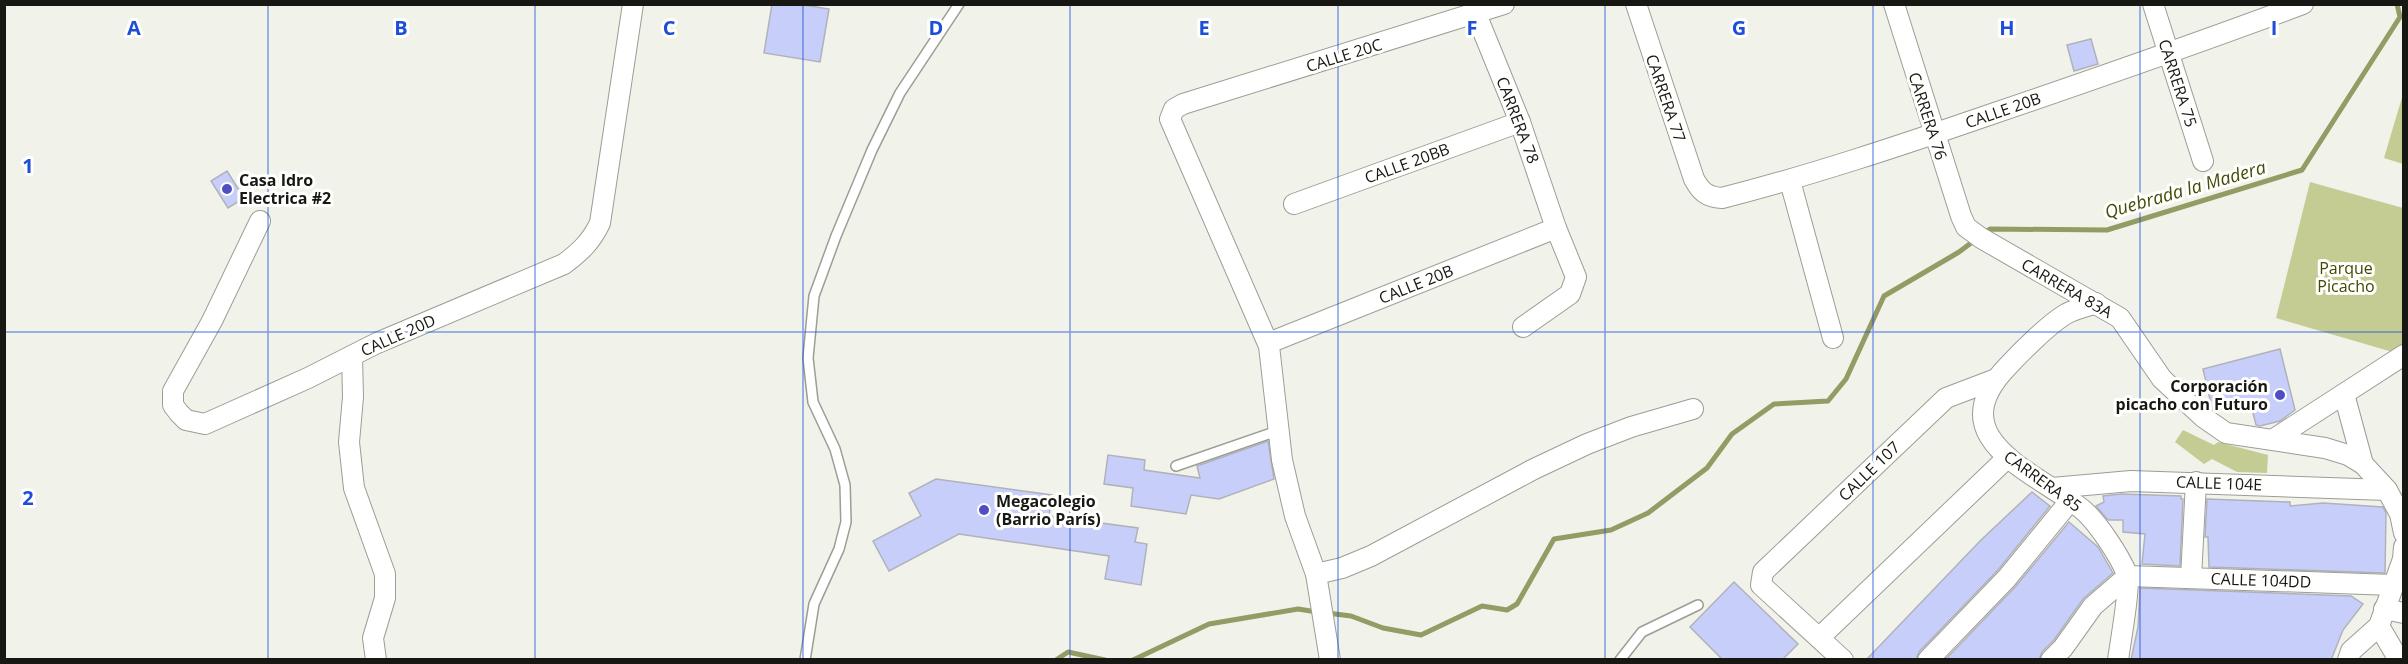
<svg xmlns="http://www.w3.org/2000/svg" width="2408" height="664" font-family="'Open Sans',sans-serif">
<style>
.green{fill:#c4cc93}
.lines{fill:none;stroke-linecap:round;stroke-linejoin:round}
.stream{stroke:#949b64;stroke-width:5}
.building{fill:#c8cefa;stroke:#b0b2ba;stroke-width:1.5}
.lane-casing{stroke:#9c9d95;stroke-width:12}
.street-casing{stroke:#9c9d95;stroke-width:22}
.lane{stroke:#fff;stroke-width:9}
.street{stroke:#fff;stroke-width:20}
.grid{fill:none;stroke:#1d4ed8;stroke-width:1.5;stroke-opacity:0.55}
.poi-dot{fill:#514dc4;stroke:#fffffd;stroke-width:2}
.labels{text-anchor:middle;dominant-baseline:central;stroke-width:6;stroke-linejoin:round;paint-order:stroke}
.street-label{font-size:16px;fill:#171714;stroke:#fffffd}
.poi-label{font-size:16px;font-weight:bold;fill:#171714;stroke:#fffffd;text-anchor:start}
.park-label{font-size:16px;fill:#434803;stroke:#fffffd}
.water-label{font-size:18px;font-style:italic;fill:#464c07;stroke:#fffffd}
.grid-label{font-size:20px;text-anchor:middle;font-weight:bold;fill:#1d4ed8;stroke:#fffffd;stroke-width:6;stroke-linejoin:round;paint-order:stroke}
</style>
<rect width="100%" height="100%" fill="#f1f3ea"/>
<g class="green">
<polygon points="2403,94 2403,164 2384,158"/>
<polygon points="2310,182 2403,208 2403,348 2396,353 2276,318"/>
<polygon points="2183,430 2214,445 2218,442 2268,455 2267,473 2237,472 2212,459 2204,464 2175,442"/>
</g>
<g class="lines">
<g class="stream">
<polyline points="1983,234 1990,229 2107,230 2302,170 2400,17 2397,4"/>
<polyline points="1327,613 1351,616 1383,628 1421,635 1482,606 1507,610 1517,604 1554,539 1611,530 1648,513 1707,468 1732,434 1774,404 1828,401 1846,379 1884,296 1959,252 1975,240"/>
<polyline points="1056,660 1068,652 1105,660"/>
<polyline points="1133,660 1209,624 1298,609 1317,612"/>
</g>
</g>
<g class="building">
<polygon points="772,4 798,4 829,9 820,62 764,53"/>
<polygon points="2091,39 2098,64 2074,71 2067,45"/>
<polygon points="227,171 244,198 228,208 211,181"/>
<polygon points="2280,349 2295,410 2280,421 2260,426 2256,425 2250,401 2215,411 2212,408 2203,369"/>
<polygon points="1268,441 1274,479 1219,499 1191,495 1186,514 1131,506 1133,488 1104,484 1108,455 1145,460 1144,470 1200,478 1197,466"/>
<polygon points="936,479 1052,495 1049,516 1138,528 1135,542 1147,544 1141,585 1105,579 1109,556 959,534 889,571 873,541 921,516 909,493"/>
<polygon points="2032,492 2050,506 1998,570 1919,652 1916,660 1866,660 1980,541"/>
<polygon points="2122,494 2181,496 2181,499 2183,499 2180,566 2142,564 2145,534 2123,532 2123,520 2108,520 2096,506 2104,502 2103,496"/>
<polygon points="2207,499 2290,502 2290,506 2323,503 2383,507 2386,513 2385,573 2209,567 2208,537 2205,537"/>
<polygon points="2069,522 2098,547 2113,573 2083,599 2054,640 2042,652 2039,660 1945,660 2016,586"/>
<polygon points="1734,582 1798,644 1782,660 1723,660 1690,627"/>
<polygon points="2140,588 2351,596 2363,604 2343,630 2331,660 2131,660 2138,627"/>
</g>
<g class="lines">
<defs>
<g id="lane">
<polyline points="1176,466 1280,430"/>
<polyline points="805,660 814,604 839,549 846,522 845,485 835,449 813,402 808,358 814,296 836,236 872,150 900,93 959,4"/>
<polyline points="1620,660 1642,632 1698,605"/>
</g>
<g id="street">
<path d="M1636,4L1694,179C1701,192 1707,197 1722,198C1812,175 1899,146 1986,116C2092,80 2198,43 2303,4"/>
<polyline points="1894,4 1961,216 1966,227 1981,238 2120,318 2162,379 2203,417 2226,433 2325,448 2348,455 2363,464 2387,490 2400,514 2404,533"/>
<polyline points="2153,4 2203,161"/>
<polyline points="1476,14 1520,122 1556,228 1576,277 1570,294 1523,327"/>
<polyline points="1790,181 1833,338"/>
<polyline points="1294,204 1520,122"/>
<path d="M260,221L212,321L173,391V405L179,413L186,420L205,424L308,378L377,343L564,264C580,252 591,242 600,223L633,4"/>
<path d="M2096,303C2086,307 2074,309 2066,314C2050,323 2021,352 2008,366C1937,439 2035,471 2083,510C2098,523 2119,555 2127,574C2131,583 2120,645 2118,660"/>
<polyline points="1276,340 1556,228"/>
<polyline points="352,356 353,397 349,442 354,488 385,574 385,598 373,638 376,660"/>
<polyline points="2344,394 2363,464"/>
<polyline points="2274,439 2404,355"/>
<polyline points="2052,488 2131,481 2387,490"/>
<polyline points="1316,574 1342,568 1371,556 1534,469 1587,444 1631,427 1693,409"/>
<polyline points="2191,578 2196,482"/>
<polyline points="2384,609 2404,613"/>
<polyline points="2379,626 2399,660"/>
<polyline points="1820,637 2007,458"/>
<polyline points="1330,660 1316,574 1295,516 1282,460 1269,346 1170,119 1174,109 1183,104 1504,4"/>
<polyline points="1843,660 1761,585 1763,572 1946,398 1996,379"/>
<polyline points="1928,660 2007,578 2070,501"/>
<polyline points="2051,660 2063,648 2093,606 2128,576 2393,585"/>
<polyline points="2348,660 2351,651 2379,626 2403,559 2404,547"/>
</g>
</defs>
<use href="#lane" class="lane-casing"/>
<use href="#street" class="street-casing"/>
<use href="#lane" class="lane"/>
<use href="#street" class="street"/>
</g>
<path class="grid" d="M268,4V660M535,4V660M803,4V660M1070,4V660M1338,4V660M1605,4V660M1873,4V660M2140,4V660M4,332H2404"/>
<g class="poi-dot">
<circle cx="227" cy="189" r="6"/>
<circle cx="2280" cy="395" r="6"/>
<circle cx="984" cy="510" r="6"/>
</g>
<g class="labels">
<g class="street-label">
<text transform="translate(1344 55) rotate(-17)">CALLE 20C</text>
<text transform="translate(2178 83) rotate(72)">CARRERA 75</text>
<text transform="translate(1666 98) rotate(71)">CARRERA 77</text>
<text transform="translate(2003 110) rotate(-19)">CALLE 20B</text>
<text transform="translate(1928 116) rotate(72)">CARRERA 76</text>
<text transform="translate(1518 120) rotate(69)">CARRERA 78</text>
<text transform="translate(1407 163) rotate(-20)">CALLE 20BB</text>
<text transform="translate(1416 284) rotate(-22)">CALLE 20B</text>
<text transform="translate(2067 288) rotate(30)">CARRERA 83A</text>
<text transform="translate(398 335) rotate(-24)">CALLE 20D</text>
<text transform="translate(1869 471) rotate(-44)">CALLE 107</text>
<text transform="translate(2043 481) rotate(36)">CARRERA 85</text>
<text transform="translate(2219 483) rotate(2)">CALLE 104E</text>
<text transform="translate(2261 580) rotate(2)">CALLE 104DD</text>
</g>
<g class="poi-label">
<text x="239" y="180">Casa Idro<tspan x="239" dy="18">Electrica #2</tspan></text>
<text x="2268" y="386" text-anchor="end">Corporación<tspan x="2268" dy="18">picacho con Futuro</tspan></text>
<text x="996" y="501">Megacolegio<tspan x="996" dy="18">(Barrio París)</tspan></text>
</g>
<g class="park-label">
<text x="2346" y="268">Parque<tspan x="2346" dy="18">Picacho</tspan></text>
</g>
<g class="water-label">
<text transform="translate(2185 189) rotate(-16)">Quebrada la Madera</text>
</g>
</g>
<g class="grid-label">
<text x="134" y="35">A</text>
<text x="401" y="35">B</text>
<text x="669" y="35">C</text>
<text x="936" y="35">D</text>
<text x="1204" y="35">E</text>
<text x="1472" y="35">F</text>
<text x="1739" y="35">G</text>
<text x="2007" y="35">H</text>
<text x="2274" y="35">I</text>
<text x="28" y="173">1</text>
<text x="28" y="505">2</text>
</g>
<rect width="2408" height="664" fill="none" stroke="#171714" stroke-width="12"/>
</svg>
